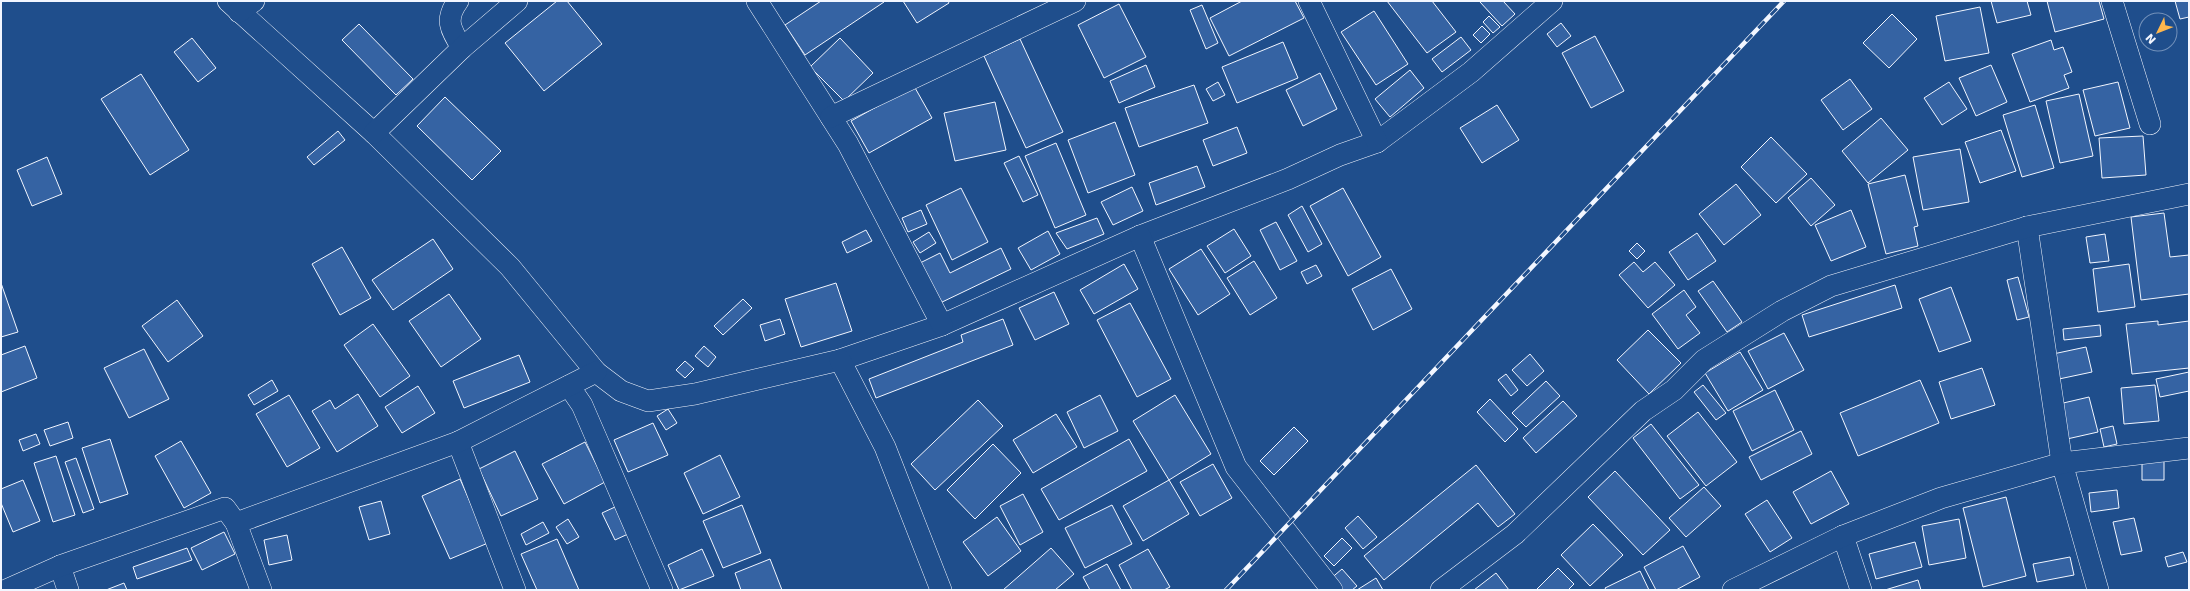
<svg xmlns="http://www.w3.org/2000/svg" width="2190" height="591" font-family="'DejaVu Sans',sans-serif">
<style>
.building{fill:#3563a3;stroke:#f2f6ff}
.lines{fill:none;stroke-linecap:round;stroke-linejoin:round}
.street-casing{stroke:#f2f6ff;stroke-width:22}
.street{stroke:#1f4e8c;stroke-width:21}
.rail-casing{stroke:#f2f6ff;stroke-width:4.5}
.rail{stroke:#1f4e8c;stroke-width:3;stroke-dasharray:9;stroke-linecap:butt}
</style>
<rect width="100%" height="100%" fill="#1f4e8c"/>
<g class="building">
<polygon points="557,1 567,1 602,44 544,91 505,43"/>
<polygon points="821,1 883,1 884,2 805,55 785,25"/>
<polygon points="903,1 948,1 949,3 917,23"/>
<polygon points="1242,1 1295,1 1304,18 1229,56 1210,18"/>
<polygon points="1387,1 1432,1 1456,32 1427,53"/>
<polygon points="1482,1 1503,1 1515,14 1502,26 1480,2"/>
<polygon points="1991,1 2027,1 2031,15 1997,23"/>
<polygon points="2047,1 2099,1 2104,19 2055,32"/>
<polygon points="2175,1 2189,1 2189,17 2180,19"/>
<polygon points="1119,4 1146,57 1104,78 1078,25"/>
<polygon points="1202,5 1218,43 1206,49 1190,10"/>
<polygon points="1980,7 1989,53 1945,61 1936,16"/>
<polygon points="1374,11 1408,64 1376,85 1341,32"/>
<polygon points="1892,14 1917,39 1889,68 1863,43"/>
<polygon points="1489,16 1500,27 1493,33 1483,22"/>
<polygon points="1561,23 1571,36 1557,47 1547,34"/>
<polygon points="359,24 413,79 396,95 342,40"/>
<polygon points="1482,26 1490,34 1481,43 1473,35"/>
<polygon points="1595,36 1624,91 1591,108 1562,53"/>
<polygon points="1461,37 1471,50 1442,72 1432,59"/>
<polygon points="192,38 216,68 198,82 174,52"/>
<polygon points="840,38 873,73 844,101 810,67"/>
<polygon points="1020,39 1063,132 1026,148 984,56"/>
<polygon points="2051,40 2054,50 2063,47 2072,72 2064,75 2069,88 2030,102 2012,54"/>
<polygon points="1283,42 1298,78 1237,103 1222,67"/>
<polygon points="1146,65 1155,87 1119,103 1110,81"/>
<polygon points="1991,65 2007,102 1976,116 1959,78"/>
<polygon points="1410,70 1424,88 1390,117 1375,99"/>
<polygon points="1320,73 1337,109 1303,126 1286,90"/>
<polygon points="141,74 189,150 150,175 101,99"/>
<polygon points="1850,79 1872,109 1843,130 1821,100"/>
<polygon points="1218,82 1225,95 1213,101 1206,89"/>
<polygon points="1949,82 1967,109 1942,125 1924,98"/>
<polygon points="2118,82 2130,128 2095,136 2083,90"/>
<polygon points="1194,85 1208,123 1139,147 1125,108"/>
<polygon points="914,86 932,118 869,153 851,121"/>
<polygon points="2079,94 2093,156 2060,163 2046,101"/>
<polygon points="445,97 501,151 472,180 417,126"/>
<polygon points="995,102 1006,150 955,161 944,113"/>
<polygon points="1497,105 1519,140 1482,163 1460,128"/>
<polygon points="2035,105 2054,168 2022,177 2003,115"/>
<polygon points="1881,118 1908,150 1868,183 1842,151"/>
<polygon points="1115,122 1135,175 1088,193 1068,140"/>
<polygon points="1237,127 1247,153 1213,166 1203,140"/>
<polygon points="2001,130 2016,171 1980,183 1965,142"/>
<polygon points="338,131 345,140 314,165 307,157"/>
<polygon points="2143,136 2146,175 2102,178 2099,138"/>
<polygon points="1771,137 1807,174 1776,203 1741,167"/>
<polygon points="1056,143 1086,215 1055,228 1025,156"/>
<polygon points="1960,149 1969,202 1923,210 1913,157"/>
<polygon points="1019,156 1038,195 1023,202 1004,163"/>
<polygon points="47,157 62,194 32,206 17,170"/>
<polygon points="1197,166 1205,187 1156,205 1149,183"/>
<polygon points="1905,175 1918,226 1914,227 1918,246 1886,254 1868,184"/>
<polygon points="1811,178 1835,205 1811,226 1788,198"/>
<polygon points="1736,184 1761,215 1724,245 1699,214"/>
<polygon points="1132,187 1143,211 1113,225 1101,202"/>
<polygon points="961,188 988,242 952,260 926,205"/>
<polygon points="1343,188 1381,257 1348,276 1310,206"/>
<polygon points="1302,206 1322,244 1308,252 1288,215"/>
<polygon points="921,210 927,224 908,232 902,218"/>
<polygon points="1851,210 1866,247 1831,261 1815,225"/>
<polygon points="2164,213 2170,257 2189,255 2189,294 2141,300 2131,217"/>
<polygon points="1097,218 1104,234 1067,249 1056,233"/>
<polygon points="1276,222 1297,261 1280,270 1260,230"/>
<polygon points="1234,229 1251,256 1225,273 1207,246"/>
<polygon points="866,230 872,241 847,253 842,242"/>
<polygon points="1048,231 1060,254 1031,270 1018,248"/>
<polygon points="929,232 936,243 920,253 913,242"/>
<polygon points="1697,233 1716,261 1688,280 1669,252"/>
<polygon points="2105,234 2109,261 2090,263 2086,237"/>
<polygon points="433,239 453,269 393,310 372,280"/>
<polygon points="1637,243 1645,251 1637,259 1629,251"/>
<polygon points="342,247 371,298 340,315 312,264"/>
<polygon points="1001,248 1011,269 938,304 918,264 940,253 950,273"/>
<polygon points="1201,249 1230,294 1198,315 1169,269"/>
<polygon points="1254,261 1277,298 1250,315 1227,278"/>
<polygon points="1634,262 1643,272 1655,262 1675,285 1648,308 1619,275"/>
<polygon points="1124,264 1138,289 1094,314 1080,290"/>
<polygon points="2129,264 2135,307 2098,312 2093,269"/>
<polygon points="1316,265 1322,276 1307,284 1301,272"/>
<polygon points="1391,269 1412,309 1373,330 1352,289"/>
<polygon points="2018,277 2029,317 2017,320 2007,280"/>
<polygon points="1713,281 1742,322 1727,332 1698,291"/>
<polygon points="1,283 18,332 1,337"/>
<polygon points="836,283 852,331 801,347 785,299"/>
<polygon points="1895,285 1902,308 1809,337 1802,315"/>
<polygon points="1951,287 1971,341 1939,352 1919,299"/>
<polygon points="1684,290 1696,307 1686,315 1700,333 1678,349 1652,314"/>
<polygon points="1054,292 1069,324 1035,340 1019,308"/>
<polygon points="449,294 481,339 441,367 409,321"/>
<polygon points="743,299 752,308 723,335 714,326"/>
<polygon points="177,300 203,336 168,362 142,326"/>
<polygon points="1130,303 1171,379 1137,397 1097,320"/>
<polygon points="780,319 785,334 765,341 760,325"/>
<polygon points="1003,319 1013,345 876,398 869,379 963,342 961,335"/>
<polygon points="2158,321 2158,325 2189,321 2189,368 2132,374 2126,324"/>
<polygon points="373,324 410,376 380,397 344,345"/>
<polygon points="2100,325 2101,336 2064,340 2063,329"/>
<polygon points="1648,330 1681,363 1649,394 1617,360"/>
<polygon points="1784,333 1804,370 1768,389 1748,351"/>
<polygon points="25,346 37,378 1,392 1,355"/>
<polygon points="704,346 716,357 708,367 695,356"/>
<polygon points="2086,347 2092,372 2059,379 2053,354"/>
<polygon points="144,349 169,399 129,418 104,368"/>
<polygon points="1740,352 1763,390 1728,411 1705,373"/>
<polygon points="1530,354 1544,371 1527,386 1512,370"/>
<polygon points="519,355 530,382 464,408 453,381"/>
<polygon points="685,361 694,369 685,378 676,370"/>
<polygon points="1982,368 1995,405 1951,419 1939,382"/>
<polygon points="2189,372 2189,391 2160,397 2156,379"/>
<polygon points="1506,374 1518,390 1511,396 1498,380"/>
<polygon points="272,380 278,391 254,405 248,395"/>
<polygon points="1920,380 1939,423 1858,456 1840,413"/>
<polygon points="1546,381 1560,396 1526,427 1512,413"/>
<polygon points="1703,385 1726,413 1716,420 1694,392"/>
<polygon points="2155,385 2159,421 2124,424 2121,388"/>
<polygon points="418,386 435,413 402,433 385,407"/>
<polygon points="1775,390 1794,430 1752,451 1733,411"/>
<polygon points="358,394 378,426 337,452 312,411 330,400 335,409"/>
<polygon points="289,395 320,448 287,467 256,414"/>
<polygon points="1100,395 1118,431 1084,448 1067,412"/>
<polygon points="1175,395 1211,454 1169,480 1133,421"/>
<polygon points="2089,397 2098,432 2067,439 2059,404"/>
<polygon points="1490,399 1518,429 1505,442 1477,412"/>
<polygon points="978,400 1003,426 935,490 911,464"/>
<polygon points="1563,401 1577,416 1536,453 1523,438"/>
<polygon points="668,409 677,423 666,430 657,416"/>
<polygon points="1698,412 1737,462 1706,486 1667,436"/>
<polygon points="1056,414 1077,447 1033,473 1013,440"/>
<polygon points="68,422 73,438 50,446 44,430"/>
<polygon points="653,423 668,455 628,472 614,440"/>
<polygon points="1651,424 1699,485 1680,499 1633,438"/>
<polygon points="2113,426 2117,444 2104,447 2100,429"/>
<polygon points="1294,427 1308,441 1274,475 1260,461"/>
<polygon points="1801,431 1812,454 1761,480 1749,457"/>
<polygon points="36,434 40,444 23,451 19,440"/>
<polygon points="110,439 128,494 100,503 82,448"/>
<polygon points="1129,439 1147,471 1059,520 1041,489"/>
<polygon points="181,441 211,493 184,508 155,456"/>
<polygon points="585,442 605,482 564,504 542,464"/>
<polygon points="993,444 1021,473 975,519 947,490"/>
<polygon points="515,451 538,499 501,516 479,469"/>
<polygon points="720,455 740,497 703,514 684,473"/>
<polygon points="56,456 75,515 53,522 34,463"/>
<polygon points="76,458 94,509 83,513 65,462"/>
<polygon points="2164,458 2164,480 2142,480 2142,459"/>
<polygon points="1213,464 1232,498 1200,516 1180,482"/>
<polygon points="1476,465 1515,514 1498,527 1478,503 1384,580 1364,556"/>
<polygon points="1615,471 1670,530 1643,555 1588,497"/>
<polygon points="1831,471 1849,504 1811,524 1793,492"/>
<polygon points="460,479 488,543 450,559 422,496"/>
<polygon points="23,480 40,521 13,532 1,503 1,489"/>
<polygon points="1169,480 1189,514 1143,541 1123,506"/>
<polygon points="1704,487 1721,506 1686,537 1669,518"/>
<polygon points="2117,490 2119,508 2091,512 2089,493"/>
<polygon points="1023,494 1043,532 1020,545 1000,506"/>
<polygon points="2006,497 2026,576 1983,587 1963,508"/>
<polygon points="1767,500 1792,538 1770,552 1745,514"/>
<polygon points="381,501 390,534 369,540 359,507"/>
<polygon points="742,505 761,553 723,568 703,521"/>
<polygon points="1112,505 1132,544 1085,568 1065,528"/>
<polygon points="615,507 628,534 615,540 602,513"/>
<polygon points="1358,516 1377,537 1363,549 1345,528"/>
<polygon points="997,517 1021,551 988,576 963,542"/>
<polygon points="2134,518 2142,551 2121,555 2113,522"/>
<polygon points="568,519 579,537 567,544 556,527"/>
<polygon points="1959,519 1966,558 1929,565 1922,526"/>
<polygon points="543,522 549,533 526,545 521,534"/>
<polygon points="1593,524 1623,555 1590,586 1561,555"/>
<polygon points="224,532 235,554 202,570 191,548"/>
<polygon points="287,535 292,560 269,565 264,540"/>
<polygon points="1342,538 1352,548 1334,566 1324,556"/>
<polygon points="557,539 579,590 537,590 521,554"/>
<polygon points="1915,542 1922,567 1876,579 1869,554"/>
<polygon points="1683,546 1700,577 1676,590 1656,590 1644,567"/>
<polygon points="187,548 192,560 137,579 133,567"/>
<polygon points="1051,548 1074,574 1055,590 1003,590"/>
<polygon points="702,549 714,576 679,590 668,565"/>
<polygon points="1148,549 1170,587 1164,590 1132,590 1119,565"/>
<polygon points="2183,552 2187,562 2168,567 2165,557"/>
<polygon points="2070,557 2074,575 2037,582 2033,564"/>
<polygon points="770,559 782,590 741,590 735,573"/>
<polygon points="1107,564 1121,590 1090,590 1083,577"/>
<polygon points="1558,568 1574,584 1568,590 1536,590"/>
<polygon points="1342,569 1357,586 1352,590 1337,590 1329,580"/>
<polygon points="1640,571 1649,590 1606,590 1605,588"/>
<polygon points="1496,573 1509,590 1474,590"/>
<polygon points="1376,578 1383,590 1357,590"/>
<polygon points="1918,580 1921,590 1885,590"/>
<polygon points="124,583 127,590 106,590"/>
</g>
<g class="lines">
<defs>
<g id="street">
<polyline points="228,1 374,133 510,267 596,372 621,391 648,401 695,394 840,360 942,325 1140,236 1288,179 1340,155 1377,142 1471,72 1552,1"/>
<path d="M458,1C444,20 451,30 462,48"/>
<polyline points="757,1 848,144 942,325"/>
<polyline points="1309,1 1377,142"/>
<polyline points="2112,1 2150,124"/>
<polyline points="239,12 254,1"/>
<polyline points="831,117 1075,1"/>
<polyline points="374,133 462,48 517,1"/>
<polyline points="2027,227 2062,463 2098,590"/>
<polyline points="1140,236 1236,467 1332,590"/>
<polyline points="840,360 885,447 941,590"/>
<polyline points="569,386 582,405 662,590"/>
<polyline points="458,442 515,590"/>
<polyline points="236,523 261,590"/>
<polyline points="1843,536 1861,590"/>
<polyline points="60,566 68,590"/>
<polyline points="6,590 60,566 225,508 236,523 458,442 596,372"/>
<polyline points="1441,590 1515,534 1643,411 1674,390 1704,360 1782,311 1831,286 2027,227 2189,194"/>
<polyline points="1733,590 1843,536 1941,498 2062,463 2189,448"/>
</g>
</defs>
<use href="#street" class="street-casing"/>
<use href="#street" class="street"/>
<defs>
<polyline id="rail" points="1226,590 1784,1"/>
</defs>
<use href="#rail" class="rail-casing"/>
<use href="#rail" class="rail"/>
</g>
<rect width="2190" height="591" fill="none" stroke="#f2f6ff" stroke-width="4"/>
<g transform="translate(2158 32) rotate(227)"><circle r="19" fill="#1f4e8c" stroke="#7391ba"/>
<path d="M0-3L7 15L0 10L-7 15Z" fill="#ffb74d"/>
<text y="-6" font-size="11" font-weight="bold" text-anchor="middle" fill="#f2f6ff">N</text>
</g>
</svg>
